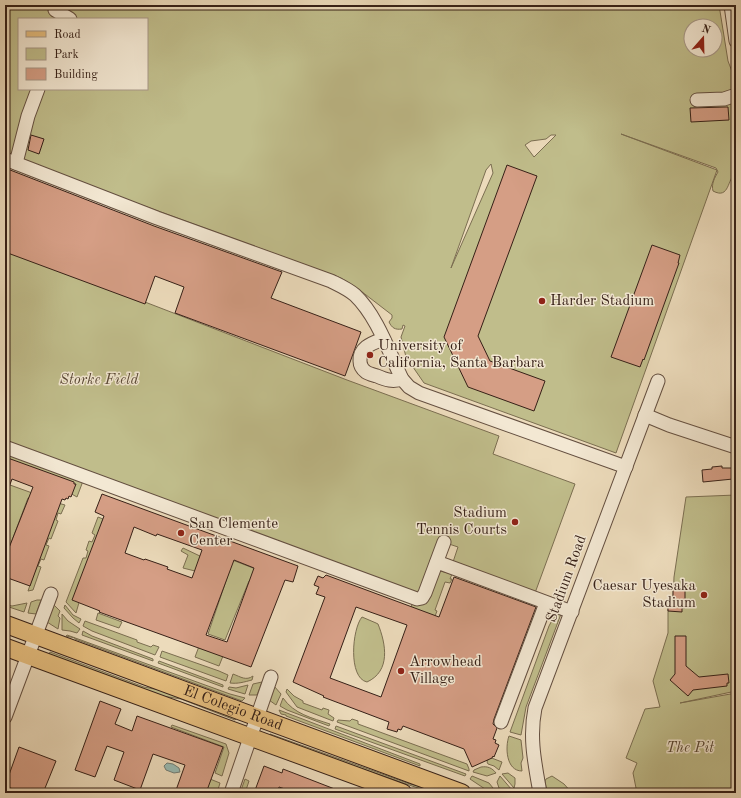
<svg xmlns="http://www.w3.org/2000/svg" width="741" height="798" font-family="'Old Standard TT',serif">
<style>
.green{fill:#c0bd8b;stroke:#7b6e51;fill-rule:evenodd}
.water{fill:#99bbb3;stroke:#717d75}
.building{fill:#d59e85;stroke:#362017;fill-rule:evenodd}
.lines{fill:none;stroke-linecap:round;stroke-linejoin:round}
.minor-casing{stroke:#644f40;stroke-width:15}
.major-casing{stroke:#362017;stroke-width:19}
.minor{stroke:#f3e8d3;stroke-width:13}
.major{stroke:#e6be7e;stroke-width:17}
.poi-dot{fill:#8f2418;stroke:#f3e8d3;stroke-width:1.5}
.labels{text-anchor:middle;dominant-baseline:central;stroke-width:3;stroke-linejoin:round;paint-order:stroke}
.poi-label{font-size:15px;fill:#362017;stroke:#f3e8d3;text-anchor:start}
.park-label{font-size:15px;font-style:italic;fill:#584734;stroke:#f3e8d3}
.street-label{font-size:15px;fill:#362017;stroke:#f3e8d3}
</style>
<rect width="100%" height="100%" fill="#ecdbbb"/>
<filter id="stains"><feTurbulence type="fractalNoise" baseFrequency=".005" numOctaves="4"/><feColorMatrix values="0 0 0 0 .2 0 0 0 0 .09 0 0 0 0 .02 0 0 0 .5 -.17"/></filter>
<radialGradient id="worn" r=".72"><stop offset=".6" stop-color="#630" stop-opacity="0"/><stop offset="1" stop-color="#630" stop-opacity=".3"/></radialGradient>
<g class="green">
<path d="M5,5H719L728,61L736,82V173C727,178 730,200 713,191C711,184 715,177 718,172L716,168L621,134L717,170L616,453L424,383L406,357L401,337L405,326L403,325L402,329C395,330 392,328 389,322L392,318V315L357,288L341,278L5,155ZM19,19H147V89H19ZM691,26H715V50H691ZM551,135H556L534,157L525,145L531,141L546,139ZM491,164L493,173L451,268L486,170Z"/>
<polygon points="5,248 347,380 499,436 493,454 575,484 535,593 453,562 458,547 440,541 440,571 452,574 450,579 452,579 450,583 445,582 435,610 437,611 429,632 411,607 413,602 5,441"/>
<polygon points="5,452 83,481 77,497 5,457"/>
<polygon points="10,485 35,494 28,498 8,551 19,562 5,554 5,498"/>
<polygon points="736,495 736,691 680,703 736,693 736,793 637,793 633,773 637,763 626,758 645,709 660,707 653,681 668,633 668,602 673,602 674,577 686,497"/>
<polygon points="58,503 65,505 61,514 58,513 56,520 58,521 51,539 49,538 46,545 49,546 44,560 41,559 38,566 41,567 33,590 28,591"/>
<polygon points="98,517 103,519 76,613 66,602 83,558 86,558 88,551 86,550 89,541 92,542 95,535 92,533"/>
<polygon points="183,548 202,557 195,571 183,568 188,555 181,551"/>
<polygon points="222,556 266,573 249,581 225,640 208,634 229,572"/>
<polygon points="37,600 41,600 36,614 28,613 31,602"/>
<polygon points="27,603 24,612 6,606 7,605 12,606"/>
<polygon points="53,604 60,611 58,616 60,618 58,629 47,622"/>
<polygon points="65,605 73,615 81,619 79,623 73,618 64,608"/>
<polygon points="98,613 122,622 119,628 96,620"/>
<polygon points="556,613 561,614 526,707 521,735 510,732 549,626"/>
<polygon points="62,614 68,621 80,629 77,633 70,631 62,630"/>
<path d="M362,617L376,623L378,624C386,644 391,671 367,682C348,678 352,629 362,617Z"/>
<polygon points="85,621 137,640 137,642 151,647 153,645 159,647 155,655 92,631 83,626"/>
<polygon points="83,631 92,636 153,659 153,661 82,635"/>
<polygon points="67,635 230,694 245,698 242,701 75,639 75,638 66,636"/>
<polygon points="201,641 225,651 219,666 195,657"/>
<polygon points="162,651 219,671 228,675 226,681 160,657"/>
<polygon points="50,652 144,687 170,692 229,714 236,719 235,720 181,699 156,695 55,657 49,654"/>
<polygon points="159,661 223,685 223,687 158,663"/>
<path d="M233,674C241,677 246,681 253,676L252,680C244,682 238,684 230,683Z"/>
<polygon points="262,682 257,695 249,695 253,684"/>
<polygon points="248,685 245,694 228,689 229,687 236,688"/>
<polygon points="274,686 281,694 276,705 269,700"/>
<polygon points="287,689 294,696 303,701 303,703 322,710 323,708 329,710 328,714 334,718 333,721 297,707 286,692"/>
<path d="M283,698C294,714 312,718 330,724L329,726L287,710L280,706Z"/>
<polygon points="279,710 420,764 420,766 286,716 286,715 281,714"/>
<polygon points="352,719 358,721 358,724 467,764 469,769 469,771 337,722 338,720 350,721"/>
<polygon points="172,725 226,744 229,753 222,776 215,773 224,747 171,727"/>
<polygon points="336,726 466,774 465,776 335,729"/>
<polygon points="270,734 410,784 446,793 434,793 412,786 276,739"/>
<path d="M509,736L521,740L523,758L521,763L522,771C506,771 505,747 509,736Z"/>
<polygon points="489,757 502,762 499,770 494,766 488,764 487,762"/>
<path d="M481,767C488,766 492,768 496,773L487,776L473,772L474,770Z"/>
<polygon points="508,773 515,778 515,784 514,788 502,774"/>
<polygon points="472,776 489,783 497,793 491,793 470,779"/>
<polygon points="500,776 512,790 505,792 499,788 497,782"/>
<polygon points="552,776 564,784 572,793 547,792 545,781 546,779"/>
<polygon points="210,779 220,783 217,793 205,793"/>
<polygon points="245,779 249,781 245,793 240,793"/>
</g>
<polygon class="water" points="167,763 173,764 179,768 180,772 174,773 166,770 164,766"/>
<g class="building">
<polygon points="726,107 728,107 729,120 691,122 690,108"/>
<polygon points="31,135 44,139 39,154 28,150"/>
<polygon points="507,165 537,176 478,336 490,361 545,381 534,411 468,387 444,337"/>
<polygon points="5,168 154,226 282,272 271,298 361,332 345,376 175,313 184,287 155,276 145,304 5,252"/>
<polygon points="652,245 680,255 678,263 679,263 644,360 643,359 640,367 611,357"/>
<polygon points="5,457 74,482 74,484 76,484 71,497 69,496 68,499 66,498 65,500 62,499 30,586 5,577 5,558 33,487 12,479 6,495 5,495"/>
<polygon points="722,466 722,468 732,468 733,479 703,482 702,470 712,469 712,467"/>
<path d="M102,494L298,566L293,582L285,580L251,667L99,612L100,611L72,600L104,516L95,512ZM134,527L156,536L157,534L202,550L192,578L167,569L168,567L145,559L144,560L125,553ZM234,560L254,568L227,642L206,635Z"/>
<path d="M326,575L439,617L454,577L536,607L494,719L493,724L497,728L493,739L496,740L495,743L499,745L494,757L493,756L492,758L472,767L464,749L403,726L401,730L398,729L397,732L387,729L389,722L323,697L324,696L293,682L325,597L316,594L319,587L314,585L318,576L323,578ZM356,607L407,625L381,697L330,678Z"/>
<polygon points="673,587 685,588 685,608 682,608 682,612 668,611 668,602 673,602"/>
<polygon points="675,636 686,636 686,666 699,677 728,674 729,683 727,683 727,686 693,690 688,696 670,680 675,674"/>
<polygon points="100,701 121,709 115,724 132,731 137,716 223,747 206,793 175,793 185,765 153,754 140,790 114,780 124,752 107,746 95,777 75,770"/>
<polygon points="19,747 56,761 43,793 24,793 5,786"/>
<polygon points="264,766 282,773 283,769 345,793 297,793 279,787 277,793 254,793"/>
</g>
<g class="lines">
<defs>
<g id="minor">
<polyline points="731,5 736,41"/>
<polyline points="55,10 70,19"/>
<polyline points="697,100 724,99 736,95"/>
<path d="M5,159L157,218L331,281C339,285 348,289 355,295C377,316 389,352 402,379L409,387L419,393L626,467"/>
<polyline points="16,163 28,116 38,89"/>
<path d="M383,339C373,343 359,347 360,361C360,365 362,369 366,372C369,374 374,375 377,376C386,380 393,382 402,379"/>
<polyline points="645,415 669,425 736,447"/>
<polyline points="5,447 417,599 422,598 425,593 444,542"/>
<polyline points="437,562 572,612"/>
<polyline points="5,717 51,594"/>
<polyline points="501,722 546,603"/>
<polyline points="231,793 271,677"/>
<path d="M540,793C535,764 529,738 535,708L658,381"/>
</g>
<g id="major">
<path id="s1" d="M5,624L462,793"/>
<polyline points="5,647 403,793"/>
</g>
</defs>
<use href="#minor" class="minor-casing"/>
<use href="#major" class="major-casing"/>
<use href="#minor" class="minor"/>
<use href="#major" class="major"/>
</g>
<g class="poi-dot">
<circle cx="542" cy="301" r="4"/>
<circle cx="370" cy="355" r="4"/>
<circle cx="515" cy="522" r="4"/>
<circle cx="181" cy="533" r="4"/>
<circle cx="704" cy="595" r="4"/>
<circle cx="401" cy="671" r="4"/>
</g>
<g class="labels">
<g class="poi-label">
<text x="550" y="301">Harder Stadium</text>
<text x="378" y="346">University of<tspan x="378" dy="17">California, Santa Barbara</tspan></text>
<text x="507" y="513" text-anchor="end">Stadium<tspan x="507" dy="17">Tennis Courts</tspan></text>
<text x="189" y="524">San Clemente<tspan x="189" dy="17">Center</tspan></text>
<text x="696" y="586" text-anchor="end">Caesar Uyesaka<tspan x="696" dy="17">Stadium</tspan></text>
<text x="409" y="662">Arrowhead<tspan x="409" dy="17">Village</tspan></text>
</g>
<g class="park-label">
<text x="99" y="380">Storke Field</text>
<text x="690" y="748">The Pit</text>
</g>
<g class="street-label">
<text transform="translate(567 579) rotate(-70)">Stadium Road</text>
<text stroke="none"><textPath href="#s1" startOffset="243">El Colegio Road</textPath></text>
</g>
</g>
<rect width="741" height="798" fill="none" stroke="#ecdbbb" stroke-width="20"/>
<rect x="6" y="6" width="729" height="786" fill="none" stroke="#362017" stroke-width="2"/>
<rect x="10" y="10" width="721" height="778" fill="none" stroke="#362017"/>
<rect x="18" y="18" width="130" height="72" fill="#f3e8d3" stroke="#a79888"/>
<rect x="26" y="31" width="20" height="6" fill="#e6be7e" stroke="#a79888"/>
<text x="54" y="38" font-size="12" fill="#362017">Road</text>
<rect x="26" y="48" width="20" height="12" fill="#c0bd8b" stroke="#a79888"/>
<text x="54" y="58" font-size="12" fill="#362017">Park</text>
<rect x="26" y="68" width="20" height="12" fill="#d59e85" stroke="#a79888"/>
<text x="54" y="78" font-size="12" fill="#362017">Building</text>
<g transform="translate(703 38) rotate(20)"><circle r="19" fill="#f3e8d3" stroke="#a79888"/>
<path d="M0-3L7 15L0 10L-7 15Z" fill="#8f2418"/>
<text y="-6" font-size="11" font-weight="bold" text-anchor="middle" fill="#362017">N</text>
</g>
<rect width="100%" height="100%" filter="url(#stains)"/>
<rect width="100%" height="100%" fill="url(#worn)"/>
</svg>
